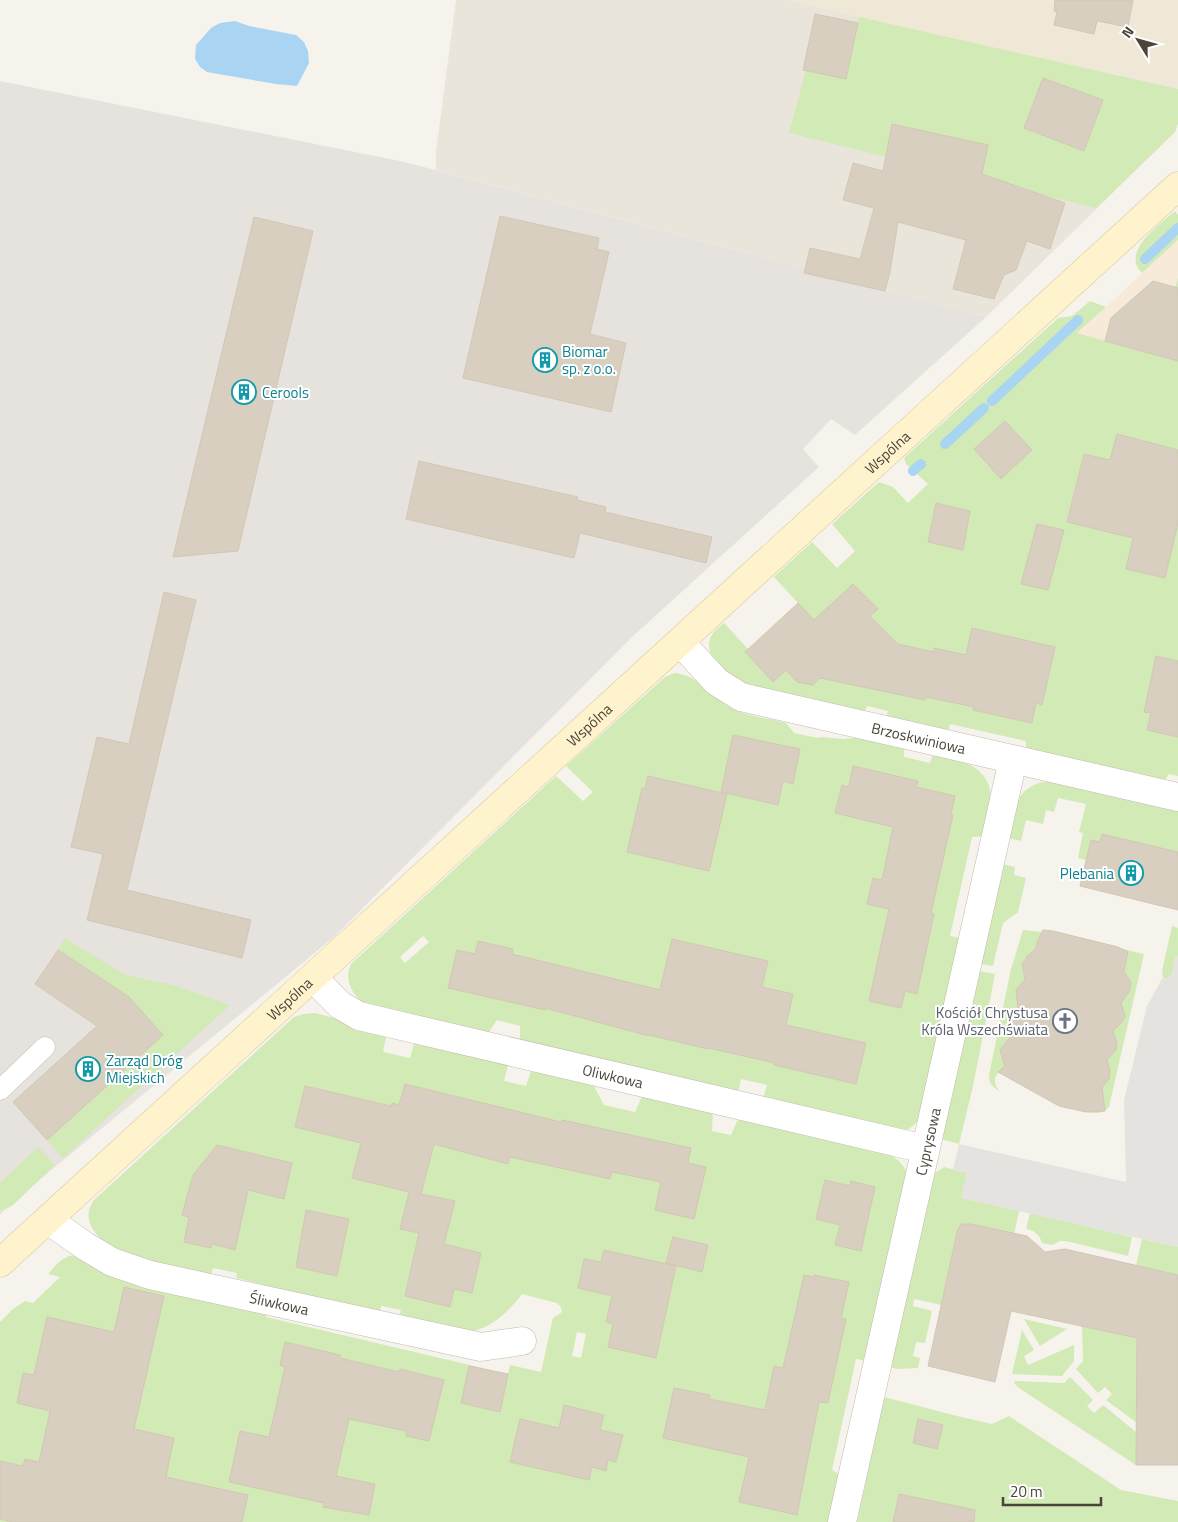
<svg xmlns="http://www.w3.org/2000/svg" width="1178" height="1522" font-family="'Titillium Web',sans-serif">
<style>
.residential{fill:#eae5da}
.commercial{fill:#f7ead8}
.industrial{fill:#e6e2dd}
.education{fill:#efe8d6}
.green{fill:#d2eab5;fill-rule:evenodd}
.parking{fill:#e5e3e0}
.water{fill:#a9d4f2}
.lines{fill:none;stroke-linecap:round;stroke-linejoin:round}
.stream{stroke:#a9d4f2;stroke-width:10}
.building{fill:#d8cfc1;stroke:#d3c7b4}
.lane-casing{stroke:#c2bbae;stroke-width:21}
.street-casing{stroke:#c2bbae;stroke-width:29}
.secondary-casing{stroke:#d6c79b;stroke-width:29}
.lane{stroke:#fff;stroke-width:20}
.street{stroke:#fff;stroke-width:28}
.secondary{stroke:#fff3cd;stroke-width:28}
.labels{text-anchor:middle;dominant-baseline:central;stroke-width:4;stroke-linejoin:round;paint-order:stroke}
.culture-label{font-size:15px;fill:#0d838f;stroke:#fff;text-anchor:start}
.street-label{font-size:15px;fill:#4b4439;stroke:#fff}
.worship-label{font-size:15px;fill:#5b616d;stroke:#fff;text-anchor:end}
</style>
<rect width="100%" height="100%" fill="#f6f3ec"/>
<polygon class="residential" points="456,0 787,0 1178,89 1178,123 1175,132 986,317 436,170 436,152"/>
<polygon class="commercial" points="1178,240 1178,278 1175,287 1105,341 1077,334"/>
<polygon class="industrial" points="0,81 405,162 986,317 855,435 831,419 803,449 819,467 632,637 334,937 10,1204 0,1215"/>
<polygon class="education" points="787,0 1178,0 1178,89 859,17"/>
<g class="green">
<polygon points="859,17 1178,89 1178,123 1175,132 1096,208 789,133 806,70 846,79"/>
<path d="M1175,211L1178,215V240L1142,273C1120,252 1160,224 1175,211Z"/>
<path d="M1178,278V776L1169,774L1164,781L1026,749V741L950,724L948,732L886,718L888,711L867,706L864,713C837,707 809,702 782,696C768,692 754,690 742,683C726,675 699,654 713,633C716,629 720,626 724,623L748,649L746,653L773,681L775,680L798,603L774,577L812,542L837,568L855,551L832,524L879,482L893,487L908,503L928,484L906,464L904,458L1058,318L1072,316L1090,301L1106,307L1077,333L1105,341L1155,309L1175,287Z"/>
<path d="M674,673C700,675 712,698 733,709C746,716 771,719 786,723L794,733L818,738L820,737L844,739L856,738L904,748V757L930,763L933,755C945,758 957,760 968,764C973,766 977,769 981,773C998,790 988,815 983,836L972,837L950,936L960,938L920,1119L913,1126L902,1133L762,1101L767,1085L741,1079L738,1094L520,1043V1026L497,1020L487,1035L362,1003C351,992 344,979 351,964L556,776L583,801L593,792L566,766L665,677ZM423,936L429,942L405,963L400,957Z"/>
<path d="M1043,782H1050L1178,811V852L1103,834L1100,842L1086,860L1078,858L1083,833L1079,832L1086,804L1058,798L1054,812L1046,810L1043,824L1026,820L1021,841L1008,838C1014,813 1013,789 1043,782Z"/>
<polygon points="1002,864 1015,867 1014,875 1026,878 1018,912 1003,923 993,966 980,964"/>
<polygon points="1172,926 1178,928 1178,956 1176,956 1171,977 1165,979 1163,977 1162,971"/>
<path d="M1023,930L1043,932L1038,940L1034,956L1029,954C1022,959 1021,966 1024,973L1030,975C1012,995 1016,989 1020,1013L1009,1020L1010,1028L1016,1032L1005,1060L1007,1072H999C993,1078 994,1085 1000,1091C992,1087 989,1084 989,1075L1011,969Z"/>
<polygon points="65,938 123,974 176,986 230,1005 63,1158 47,1140 163,1035 129,997 58,950"/>
<path d="M1123,949L1144,954L1109,1107C1102,1115 1095,1113 1086,1112L1096,1111V1092C1103,1085 1112,1079 1109,1067L1103,1064C1109,1057 1128,1041 1109,1035C1114,1029 1121,1025 1124,1018L1116,1006C1122,998 1130,995 1131,984L1123,976L1127,958Z"/>
<polygon points="979,971 995,974 973,1086 959,1144 941,1139"/>
<path d="M315,1013L387,1032L383,1052L410,1058L415,1040L509,1061L504,1081L526,1086L532,1068L591,1081L604,1105L635,1112L643,1094L713,1111L712,1131L731,1135L739,1117L891,1155C898,1160 904,1165 907,1173L867,1361L856,1359L832,1470L837,1473L841,1478L831,1522H0V1322L13,1309L25,1301L33,1303L60,1277L48,1274C57,1264 63,1255 78,1255L267,1312L266,1317L508,1374L510,1365L541,1372L553,1318L562,1312L561,1307L557,1303L522,1294C508,1312 491,1329 468,1332L399,1316L401,1310L381,1306L380,1313L236,1278L237,1273L213,1268L211,1275C180,1268 97,1257 89,1220C87,1213 90,1207 93,1201L294,1017L304,1014ZM577,1332L586,1334L581,1358L572,1356Z"/>
<polygon points="38,1147 55,1165 13,1205 6,1209 0,1210 0,1183"/>
<path d="M944,1167L967,1173L962,1198L1019,1211L1014,1234L971,1224C963,1224 960,1226 957,1232L941,1305L914,1299L913,1306L932,1311L925,1343L916,1342L913,1356L920,1358L918,1368L897,1369L890,1367L935,1173Z"/>
<path d="M1030,1213L1132,1237L1128,1256L1066,1241H1060L1052,1245L1042,1243C1040,1235 1034,1230 1026,1229Z"/>
<polygon points="1142,1239 1178,1247 1178,1275 1136,1265"/>
<polygon points="1024,1319 1067,1329 1040,1346"/>
<polygon points="1082,1326 1167,1345 1137,1423 1106,1400 1112,1394 1105,1387 1098,1393 1076,1369 1083,1361"/>
<polygon points="1022,1330 1034,1350 1024,1356 1028,1365 1074,1345 1074,1361 1062,1376 1012,1374"/>
<polygon points="1070,1377 1093,1400 1087,1406 1094,1413 1103,1405 1136,1432 1136,1465 1019,1388 1015,1384 1014,1381 1064,1383"/>
<polygon points="884,1397 957,1416 992,1424 1009,1416 1121,1490 1178,1501 1178,1522 857,1522"/>
</g>
<polygon class="parking" points="1176,956 1178,956 1178,1247 961,1198 967,1173 953,1170 959,1144 1126,1182 1124,1100 1147,1006 1163,977 1165,979 1171,977"/>
<polygon class="water" points="235,21 249,26 296,35 304,42 308,51 309,63 297,86 276,84 207,72 200,67 195,59 196,45 211,28 220,23"/>
<g class="lines">
<g class="stream">
<polyline points="1145,259 1178,228"/>
<polyline points="992,401 1078,320"/>
<polyline points="945,444 984,408"/>
<polyline points="913,471 921,464"/>
</g>
</g>
<g class="building">
<polygon points="1055,0 1133,0 1128,27 1097,21 1094,34 1054,25 1057,12 1054,11"/>
<polygon points="815,14 858,23 846,79 803,70"/>
<polygon points="1043,78 1103,100 1084,151 1024,128"/>
<polygon points="892,124 988,145 982,174 1065,203 1050,249 1027,241 1016,270 1004,275 994,299 953,289 966,240 898,222 890,272 885,291 804,273 810,248 860,259 874,208 843,200 853,163 883,171"/>
<polygon points="500,216 599,238 597,249 609,252 590,334 626,343 611,412 463,378"/>
<polygon points="254,217 313,231 238,551 173,557"/>
<polygon points="1153,281 1178,288 1178,361 1105,341 1111,318"/>
<polygon points="1005,421 1032,450 1001,479 974,449"/>
<polygon points="1117,434 1178,450 1178,523 1165,578 1126,569 1133,538 1067,522 1084,454 1110,460"/>
<polygon points="419,461 578,497 577,500 606,507 605,512 712,537 706,563 580,533 574,558 406,519"/>
<polygon points="936,503 970,511 963,550 928,542"/>
<polygon points="1037,524 1064,530 1048,590 1021,584"/>
<polygon points="853,584 878,609 870,616 898,644 934,652 934,648 966,655 972,628 1055,647 1042,705 1036,703 1032,723 973,710 974,707 926,697 925,700 820,678 813,685 797,682 786,670 773,682 745,652 798,603 814,620"/>
<polygon points="164,592 196,600 127,890 251,920 242,958 87,920 103,854 71,847 97,737 129,744"/>
<polygon points="1156,656 1178,661 1178,737 1147,730 1151,713 1144,712"/>
<polygon points="733,735 800,749 793,784 783,781 778,805 721,792"/>
<polygon points="853,766 918,781 916,787 955,796 951,814 953,815 931,913 934,914 917,994 905,991 901,1008 869,1001 889,909 867,904 873,878 882,880 893,827 835,813 842,785 849,787"/>
<polygon points="648,776 727,794 709,871 627,852 642,788 645,789"/>
<polygon points="1102,834 1178,852 1178,910 1080,886 1091,840 1100,842"/>
<polygon points="1043,930 1053,931 1118,947 1128,952 1124,972 1131,982 1130,988 1129,992 1121,1003 1125,1016 1122,1022 1113,1031 1117,1043 1116,1050 1107,1060 1110,1071 1109,1079 1102,1087 1105,1111 1086,1112 1059,1106 998,1072 1005,1066 1000,1050 1011,1036 1008,1019 1018,1009 1016,990 1025,979 1022,964 1027,956 1035,950 1038,940"/>
<polygon points="672,939 768,961 762,987 793,994 786,1025 866,1043 856,1084 774,1065 775,1063 708,1048 708,1049 649,1035 649,1036 545,1008 545,1010 448,988 457,950 475,954 478,941 513,949 512,954 660,990"/>
<polygon points="58,950 129,997 163,1035 47,1140 13,1102 97,1026 35,984"/>
<polygon points="405,1084 561,1122 562,1120 691,1148 688,1163 706,1167 694,1219 655,1210 661,1182 612,1172 610,1179 510,1157 508,1164 434,1144 421,1194 455,1201 444,1244 481,1253 472,1293 454,1289 450,1307 405,1296 419,1233 400,1229 409,1192 352,1178 361,1143 295,1127 305,1086 391,1106 392,1103 399,1105"/>
<polygon points="217,1145 292,1163 284,1199 248,1190 235,1250 212,1244 211,1248 184,1242 189,1217 182,1215 193,1175"/>
<polygon points="825,1180 850,1186 851,1181 875,1187 861,1251 835,1245 840,1225 816,1219"/>
<polygon points="306,1210 349,1219 337,1276 296,1267"/>
<polygon points="961,1224 971,1224 1027,1236 1045,1252 1065,1249 1178,1275 1178,1465 1136,1465 1137,1338 1011,1311 995,1382 928,1366 957,1232"/>
<polygon points="673,1237 708,1245 702,1272 666,1263"/>
<polygon points="604,1250 676,1266 656,1358 608,1347 613,1324 606,1322 612,1296 578,1288 584,1259 601,1262"/>
<polygon points="804,1275 814,1277 814,1275 849,1282 841,1318 846,1319 828,1403 819,1402 797,1515 739,1502 749,1457 663,1438 674,1388 710,1395 709,1399 765,1410 774,1366 783,1368"/>
<polygon points="124,1287 164,1296 134,1429 174,1438 166,1477 248,1495 242,1522 12,1522 0,1519 0,1461 23,1466 25,1459 39,1462 50,1411 17,1403 23,1373 34,1375 47,1317 114,1332"/>
<polygon points="285,1342 340,1355 340,1358 399,1372 400,1369 444,1380 429,1441 406,1436 406,1431 349,1419 336,1476 375,1484 369,1515 323,1507 324,1503 229,1482 240,1431 269,1437 285,1367 280,1365"/>
<polygon points="469,1366 508,1374 500,1412 461,1403"/>
<polygon points="564,1405 604,1415 600,1430 623,1435 616,1462 608,1460 606,1471 592,1467 589,1480 510,1462 520,1419 559,1428"/>
<polygon points="918,1419 943,1425 937,1449 913,1443"/>
<polygon points="899,1494 975,1510 974,1522 893,1522"/>
</g>
<g class="lines">
<defs>
<polyline id="lane" points="0,1090 45,1047"/>
<g id="street">
<path id="s1" d="M680,642L717,682L741,697L1178,797"/>
<path id="s2" d="M313,978L340,1005L359,1016L925,1149"/>
<path id="s3" d="M48,1220L85,1246L112,1262L150,1275L481,1347L522,1341"/>
<path id="s4" d="M842,1522L1013,760"/>
</g>
<g id="secondary">
<path id="s5" d="M0,1263L1178,186"/>
</g>
</defs>
<use href="#lane" class="lane-casing"/>
<use href="#street" class="street-casing"/>
<use href="#secondary" class="secondary-casing"/>
<use href="#lane" class="lane"/>
<use href="#street" class="street"/>
<use href="#secondary" class="secondary"/>
</g>
<defs>
<symbol id="building-ring" viewBox="-11 -11 22 22"><circle r="9.5" fill="#fff" stroke="#0f9aa8" stroke-width="1.5"/><path d="M-4-6H4V6H1V3H-1V6H-4ZM-2.5-4.3h1.7v1.8h-1.7ZM.8-4.3h1.7v1.8H.8ZM-2.5-1h1.7V.8h-1.7ZM.8-1h1.7V.8H.8Z" fill="#0f9aa8"/></symbol>
<symbol id="church-ring" viewBox="-11 -11 22 22"><circle r="9.5" fill="#fff" stroke="#6b7280" stroke-width="1.5"/><path d="M-1.2-6h2.4v3.5h3.3v2.4h-3.3V6h-2.4V-.1h-3.3v-2.4h3.3Z" fill="#6b7280"/></symbol>
</defs>
<g fill-rule="evenodd">
<use href="#building-ring" x="531" y="346" width="28" height="28"/>
<use href="#building-ring" x="230" y="378" width="28" height="28"/>
<use href="#building-ring" x="1117" y="859" width="28" height="28"/>
<use href="#church-ring" x="1051" y="1007" width="28" height="28"/>
<use href="#building-ring" x="74" y="1055" width="28" height="28"/>
</g>
<g class="labels">
<g class="culture-label">
<text x="562" y="351">Biomar<tspan x="562" dy="17">sp. z o.o.</tspan></text>
<text x="262" y="392">Cerools</text>
<text x="1114" y="873" text-anchor="end">Plebania</text>
<text x="106" y="1060">Zarząd Dróg<tspan x="106" dy="17">Miejskich</tspan></text>
</g>
<g class="street-label">
<text stroke="none"><textPath href="#s5" startOffset="1202">Wspólna</textPath></text>
<text stroke="none"><textPath href="#s5" startOffset="798">Wspólna</textPath></text>
<text stroke="none"><textPath href="#s1" startOffset="265">Brzoskwiniowa</textPath></text>
<text stroke="none"><textPath href="#s5" startOffset="392">Wspólna</textPath></text>
<text stroke="none"><textPath href="#s2" startOffset="321">Oliwkowa</textPath></text>
<text stroke="none"><textPath href="#s4" startOffset="390">Cyprysowa</textPath></text>
<text stroke="none"><textPath href="#s3" startOffset="249">Śliwkowa</textPath></text>
</g>
<g class="worship-label">
<text x="1048" y="1012">Kościół Chrystusa<tspan x="1048" dy="17">Króla Wszechświata</tspan></text>
</g>
</g>
<g transform="translate(1138 40) rotate(307)" stroke="#ffffff" stroke-width="4" paint-order="stroke">
<path d="M0-4L9 19L0 12L-9 19Z" fill="#4b4439"/>
<text y="-8" font-size="14" font-weight="bold" text-anchor="middle" fill="#4b4439">N</text>
</g>
<path d="M1003 1497v8h98v-8" fill="none" stroke="#4b4439" stroke-width="2.5"/>
<text x="1010" y="1497" font-size="15" fill="#4b4439" stroke="#ffffff" stroke-width="4" paint-order="stroke">20 m</text>
</svg>
